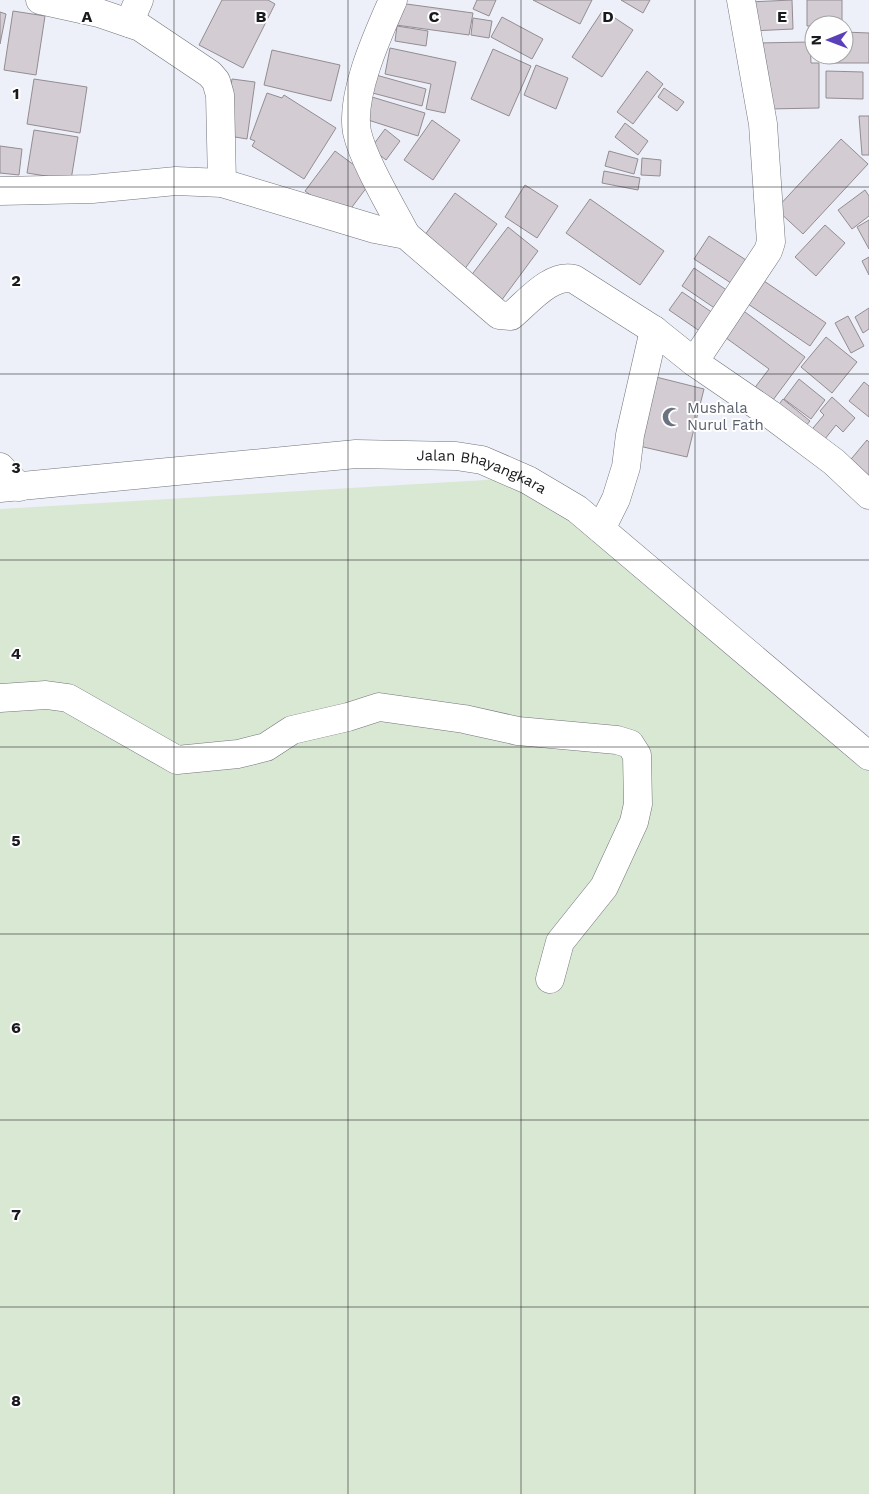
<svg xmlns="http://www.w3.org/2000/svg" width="869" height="1494" font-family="'Work Sans',sans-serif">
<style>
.green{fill:#d9e8d3}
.building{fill:#d3ccd3;stroke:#938c93}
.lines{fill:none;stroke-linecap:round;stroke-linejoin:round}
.minor-casing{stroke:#72747c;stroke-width:29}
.minor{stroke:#fff;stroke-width:28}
.grid{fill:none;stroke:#191a1d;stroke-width:1;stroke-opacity:0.55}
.labels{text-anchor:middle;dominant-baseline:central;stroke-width:4;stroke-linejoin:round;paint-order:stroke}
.worship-label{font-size:15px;fill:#5b616d;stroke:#fefefe;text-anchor:start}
.street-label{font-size:15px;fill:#191a1d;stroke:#fefefe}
.grid-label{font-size:16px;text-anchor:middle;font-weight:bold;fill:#191a1d;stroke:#fefefe;stroke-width:4;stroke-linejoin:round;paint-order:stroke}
</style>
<rect width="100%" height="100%" fill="#edf0f9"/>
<polygon class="green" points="520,478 869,771 869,1494 0,1494 0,509"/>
<g class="building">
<polygon points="222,0 268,0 275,4 243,68 199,45"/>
<polygon points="477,0 496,0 489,16 473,9"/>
<polygon points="533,0 592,0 580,24"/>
<polygon points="621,0 650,0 643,13"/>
<polygon points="792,0 793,29 751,31 749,2"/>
<polygon points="807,0 842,0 842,25 807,26"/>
<polygon points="399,3 473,13 469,35 396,25"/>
<polygon points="603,10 633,30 602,77 572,57"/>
<polygon points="13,11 45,16 36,75 4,70"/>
<polygon points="0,12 6,14 0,44"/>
<polygon points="502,17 543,39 532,59 491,37"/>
<polygon points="473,18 492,21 489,38 471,35"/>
<polygon points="397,26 428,31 426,46 395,41"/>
<polygon points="844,32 869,33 869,63 823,63 823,55 844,55"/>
<polygon points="810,42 811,63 819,63 819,108 768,109 767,70 759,70 758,43"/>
<polygon points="390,48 456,62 445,113 426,109 431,84 385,74"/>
<polygon points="493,49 531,66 509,116 471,99"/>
<polygon points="272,50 340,65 331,101 264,85"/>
<polygon points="536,65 568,78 556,109 524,95"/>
<polygon points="647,71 663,84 633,124 617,112"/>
<polygon points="826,71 863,72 863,99 826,98"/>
<polygon points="369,73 426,89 422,106 365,91"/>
<polygon points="34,79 87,87 80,133 27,124"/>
<polygon points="232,79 255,82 247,139 223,135"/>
<polygon points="664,88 684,102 677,111 658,97"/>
<polygon points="267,93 282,98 284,95 336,128 304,179 252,146 255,141 250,139"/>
<polygon points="372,97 425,113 418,136 365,119"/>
<polygon points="859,116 869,116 869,155 862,155"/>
<polygon points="432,120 460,140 433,180 404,160"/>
<polygon points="625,123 648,141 638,155 615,137"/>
<polygon points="385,129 400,141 386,160 371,148"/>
<polygon points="34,130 78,137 71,180 27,173"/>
<polygon points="841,139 868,164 803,234 776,209"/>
<polygon points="0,146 22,149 19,175 0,173"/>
<polygon points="335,151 373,179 343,219 305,191"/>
<polygon points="609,151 638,159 634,174 605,166"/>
<polygon points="642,158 661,160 660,176 641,175"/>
<polygon points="604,171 640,178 638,190 602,183"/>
<polygon points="525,185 558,206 537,238 505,217"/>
<polygon points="865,190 869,196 869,216 852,229 838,210"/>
<polygon points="455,193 497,224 464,270 422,239"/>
<polygon points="590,199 664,251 640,285 566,233"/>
<polygon points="869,220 869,249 857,227"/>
<polygon points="825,225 845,243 816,276 795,257"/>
<polygon points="508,227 538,251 501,301 470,277"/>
<polygon points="709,236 746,260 731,283 694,259"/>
<polygon points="869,257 869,275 862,261"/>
<polygon points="694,268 728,291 716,309 682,286"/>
<polygon points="764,281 826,323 810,346 748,304"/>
<polygon points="682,292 713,313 701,332 669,310"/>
<polygon points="869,308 869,329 863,333 855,317"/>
<polygon points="741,309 805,357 767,408 750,394 769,369 722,335"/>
<polygon points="848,316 864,346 851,353 835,323"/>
<polygon points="826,337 857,362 832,393 801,367"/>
<polygon points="656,377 704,389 687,457 639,446"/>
<polygon points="799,379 825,400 811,419 784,399"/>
<polygon points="864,382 869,386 869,417 849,401"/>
<polygon points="832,397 855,418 843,432 836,425 821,444 808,434 824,415 820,411"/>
<polygon points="783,399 810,421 801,432 774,411"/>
<polygon points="867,440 869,442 869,481 847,464"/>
</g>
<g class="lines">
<defs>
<g id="minor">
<polyline points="40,0 99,13 140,27 210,74 216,81 220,95 222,183"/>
<path d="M393,0C378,34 350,95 357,132C363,160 392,208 406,235"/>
<polyline points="129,23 139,0"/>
<path d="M0,191L92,189L176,181L222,183L375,229L406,235L499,315L511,316C528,302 551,273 574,279L654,330L694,362L770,414L834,462L869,495"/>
<polyline points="694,362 768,251 771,242 763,124 741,0"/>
<polyline points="0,467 19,487"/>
<path id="s1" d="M0,488L356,454L456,456L482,460L528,480L577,509L869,756"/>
<polyline points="601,529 616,499 626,467 630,435 654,330"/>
<polyline points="0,698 46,695 68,698 177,760 238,754 266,747 292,730 348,717 379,707 464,719 518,731 617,740 630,744 637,755 638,804 634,822 604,887 560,942 550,979"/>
</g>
</defs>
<use href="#minor" class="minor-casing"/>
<use href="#minor" class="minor"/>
</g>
<path class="grid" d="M174,0V1494M348,0V1494M521,0V1494M695,0V1494M0,187H869M0,374H869M0,560H869M0,747H869M0,934H869M0,1120H869M0,1307H869"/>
<defs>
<symbol id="mosque-bare" viewBox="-9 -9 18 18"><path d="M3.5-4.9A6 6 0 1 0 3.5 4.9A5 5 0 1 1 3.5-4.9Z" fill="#6b7280" stroke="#fefefe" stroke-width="2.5" paint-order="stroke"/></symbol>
</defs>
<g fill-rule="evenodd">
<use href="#mosque-bare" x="658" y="403" width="28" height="28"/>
</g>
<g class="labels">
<g class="worship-label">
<text x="687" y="408">Mushala<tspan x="687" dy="17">Nurul Fath</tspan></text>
</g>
<g class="street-label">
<text stroke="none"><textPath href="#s1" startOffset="486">Jalan Bhayangkara</textPath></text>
</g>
</g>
<g class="grid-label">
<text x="87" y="22">A</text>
<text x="261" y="22">B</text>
<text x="434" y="22">C</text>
<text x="608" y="22">D</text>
<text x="782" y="22">E</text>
<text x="16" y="99">1</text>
<text x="16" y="286">2</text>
<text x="16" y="473">3</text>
<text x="16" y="659">4</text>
<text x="16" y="846">5</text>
<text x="16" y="1033">6</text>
<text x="16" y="1220">7</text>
<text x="16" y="1406">8</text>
</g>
<g transform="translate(829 40) rotate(269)"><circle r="24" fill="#fefefe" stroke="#a2a3a4"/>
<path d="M0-4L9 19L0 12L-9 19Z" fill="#5a40b8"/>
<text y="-8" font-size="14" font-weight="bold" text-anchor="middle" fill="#191a1d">N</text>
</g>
</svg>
